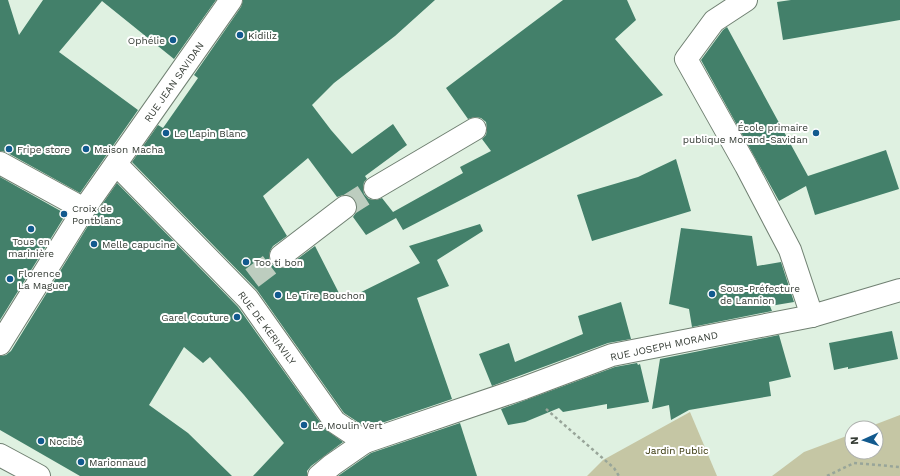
<svg xmlns="http://www.w3.org/2000/svg" width="900" height="476" font-family="'Work Sans',sans-serif">
<style>
.green{fill:#c5c6a4}
.building{fill:#43806a}
.lines{fill:none;stroke-linecap:round;stroke-linejoin:round}
.minor-tunnel{stroke:#bdcdbf;stroke-width:22;stroke-dasharray:22 11;stroke-linecap:butt}
.pedestrian-casing{stroke:#708072;stroke-width:24}
.minor-casing{stroke:#708072;stroke-width:24}
.path{stroke:#98a599;stroke-width:2.5;stroke-dasharray:3 3;stroke-linecap:butt}
.pedestrian{stroke:#fff;stroke-width:22}
.minor{stroke:#fff;stroke-width:22}
.poi-dot{fill:#125a8e;stroke:#fff;stroke-width:1.5}
.labels{text-anchor:middle;dominant-baseline:central;stroke-width:4;stroke-linejoin:round;paint-order:stroke}
.poi-label{font-size:10px;fill:#353c35;stroke:#fff;text-anchor:start}
.street-label{font-size:10px;fill:#353c35;stroke:#fff}
.park-label{font-size:10px;fill:#333206;stroke:#fff}
</style>
<rect width="100%" height="100%" fill="#dff1e1"/>
<g class="green">
<polygon points="690,412 717,476 587,476 603,460"/>
<polygon points="900,415 900,476 772,476 804,452 852,434 852,452 876,452 876,428 866,428"/>
</g>
<g class="building">
<polygon points="0,0 8,0 19,35 43,0 216,0 174,59 102,1 59,52 138,110 80,193 6,152 0,151"/>
<polygon points="243,0 435,0 395,36 334,83 312,105 331,130 352,154 393,124 407,145 365,176 367,179 364,182 363,188 364,194 369,199 376,200 382,198 393,212 463,173 460,167 491,151 482,139 486,135 487,129 486,122 481,118 475,117 468,119 446,88 563,0 627,0 636,20 615,39 663,95 403,230 396,218 366,235 353,217 357,211 357,205 355,200 349,195 343,195 337,197 308,158 263,196 287,236 273,246 270,251 269,258 271,264 277,268 283,268 288,266 315,246 343,301 420,263 409,246 480,224 483,231 437,260 449,286 417,298 452,399 367,428 344,413 257,290 132,162 158,125 163,128 198,78 194,75 241,7"/>
<polygon points="791,0 900,0 900,20 783,40 777,2"/>
<polygon points="727,27 808,176 886,150 899,189 815,215 806,186 779,201 701,60 723,30"/>
<polygon points="676,159 691,211 592,241 577,195 638,177"/>
<polygon points="0,177 66,214 0,320"/>
<polygon points="117,183 238,307 325,429 343,442 311,466 307,471 307,476 253,476 284,443 244,395 210,357 203,363 184,347 149,405 188,433 232,476 80,476 0,430 0,356 6,355 11,351 94,216"/>
<polygon points="681,228 752,236 757,266 781,262 794,302 770,306 772,311 692,327 689,309 669,304"/>
<polygon points="621,302 631,339 608,343 492,386 479,354 509,343 515,362 583,334 578,316"/>
<polygon points="892,331 898,359 848,369 848,367 834,370 829,343"/>
<polygon points="779,335 791,377 769,382 771,396 689,410 671,420 669,405 652,409 660,359"/>
<polygon points="637,363 638,365 640,364 649,402 607,409 607,404 563,412 559,408 525,422 508,425 501,409 615,367"/>
<polygon points="460,423 477,476 338,476 371,453"/>
</g>
<g class="lines">
<g class="minor-tunnel">
<polyline points="345,207 375,188"/>
<polyline points="252,278 281,256"/>
</g>
<defs>
<g id="pedestrian">
<polyline points="0,455 39,476"/>
<polyline points="319,476 332,465 365,442"/>
</g>
<g id="minor">
<polyline points="746,0 714,21 686,59 746,166 790,250 812,316"/>
<polyline points="0,163 84,209"/>
<polyline points="116,164 248,299 335,422 365,442 524,388 612,355 812,316 900,290"/>
<polyline points="375,188 475,129"/>
<polyline points="281,256 345,207"/>
<polyline points="0,344 84,209 231,0"/>
</g>
</defs>
<use href="#pedestrian" class="pedestrian-casing"/>
<use href="#minor" class="minor-casing"/>
<g class="path">
<polyline points="546,409 614,468 619,476"/>
<polyline points="827,476 854,463 900,467"/>
</g>
<use href="#pedestrian" class="pedestrian"/>
<use href="#minor" class="minor"/>
</g>
<g class="poi-dot">
<circle cx="240" cy="35" r="4"/>
<circle cx="173" cy="40" r="4"/>
<circle cx="166" cy="133" r="4"/>
<circle cx="816" cy="133" r="4"/>
<circle cx="9" cy="149" r="4"/>
<circle cx="86" cy="149" r="4"/>
<circle cx="64" cy="214" r="4"/>
<circle cx="31" cy="229" r="4"/>
<circle cx="94" cy="244" r="4"/>
<circle cx="246" cy="262" r="4"/>
<circle cx="10" cy="279" r="4"/>
<circle cx="712" cy="294" r="4"/>
<circle cx="278" cy="295" r="4"/>
<circle cx="237" cy="317" r="4"/>
<circle cx="304" cy="425" r="4"/>
<circle cx="41" cy="441" r="4"/>
<circle cx="81" cy="462" r="4"/>
</g>
<g class="labels">
<g class="poi-label">
<text x="248" y="35">Kidiliz</text>
<text x="165" y="40" text-anchor="end">Ophélie</text>
<text x="808" y="127" text-anchor="end">École primaire<tspan x="808" dy="12">publique Morand-Savidan</tspan></text>
<text x="174" y="133">Le Lapin Blanc</text>
<text x="17" y="149">Fripe store</text>
<text x="94" y="149">Maison Macha</text>
<text x="72" y="208">Croix de<tspan x="72" dy="12">Pontblanc</tspan></text>
<text x="31" y="241" text-anchor="middle">Tous en<tspan x="31" dy="12">marinière</tspan></text>
<text x="102" y="244">Melle capucine</text>
<text x="254" y="262">Too ti bon</text>
<text x="18" y="273">Florence<tspan x="18" dy="12">La Maguer</tspan></text>
<text x="720" y="288">Sous-Préfecture<tspan x="720" dy="12">de Lannion</tspan></text>
<text x="286" y="295">Le Tire Bouchon</text>
<text x="229" y="317" text-anchor="end">Garel Couture</text>
<text x="312" y="425">Le Moulin Vert</text>
<text x="49" y="441">Nocibé</text>
<text x="89" y="462">Marionnaud</text>
</g>
<g class="street-label">
<text transform="translate(174 82) rotate(-55)">RUE JEAN SAVIDAN</text>
<text transform="translate(267 328) rotate(53)">RUE DE KERIAVILY</text>
<text transform="translate(664 346) rotate(-12)">RUE JOSEPH MORAND</text>
</g>
<g class="park-label">
<text x="677" y="450">Jardin Public</text>
</g>
</g>
<g transform="translate(864 440) rotate(267)"><circle r="19" fill="#ffffff" stroke="#aeb1ae"/>
<path d="M0-3L7 15L0 10L-7 15Z" fill="#125a8e"/>
<text y="-6" font-size="11" font-weight="bold" text-anchor="middle" fill="#353c35">N</text>
</g>
</svg>
